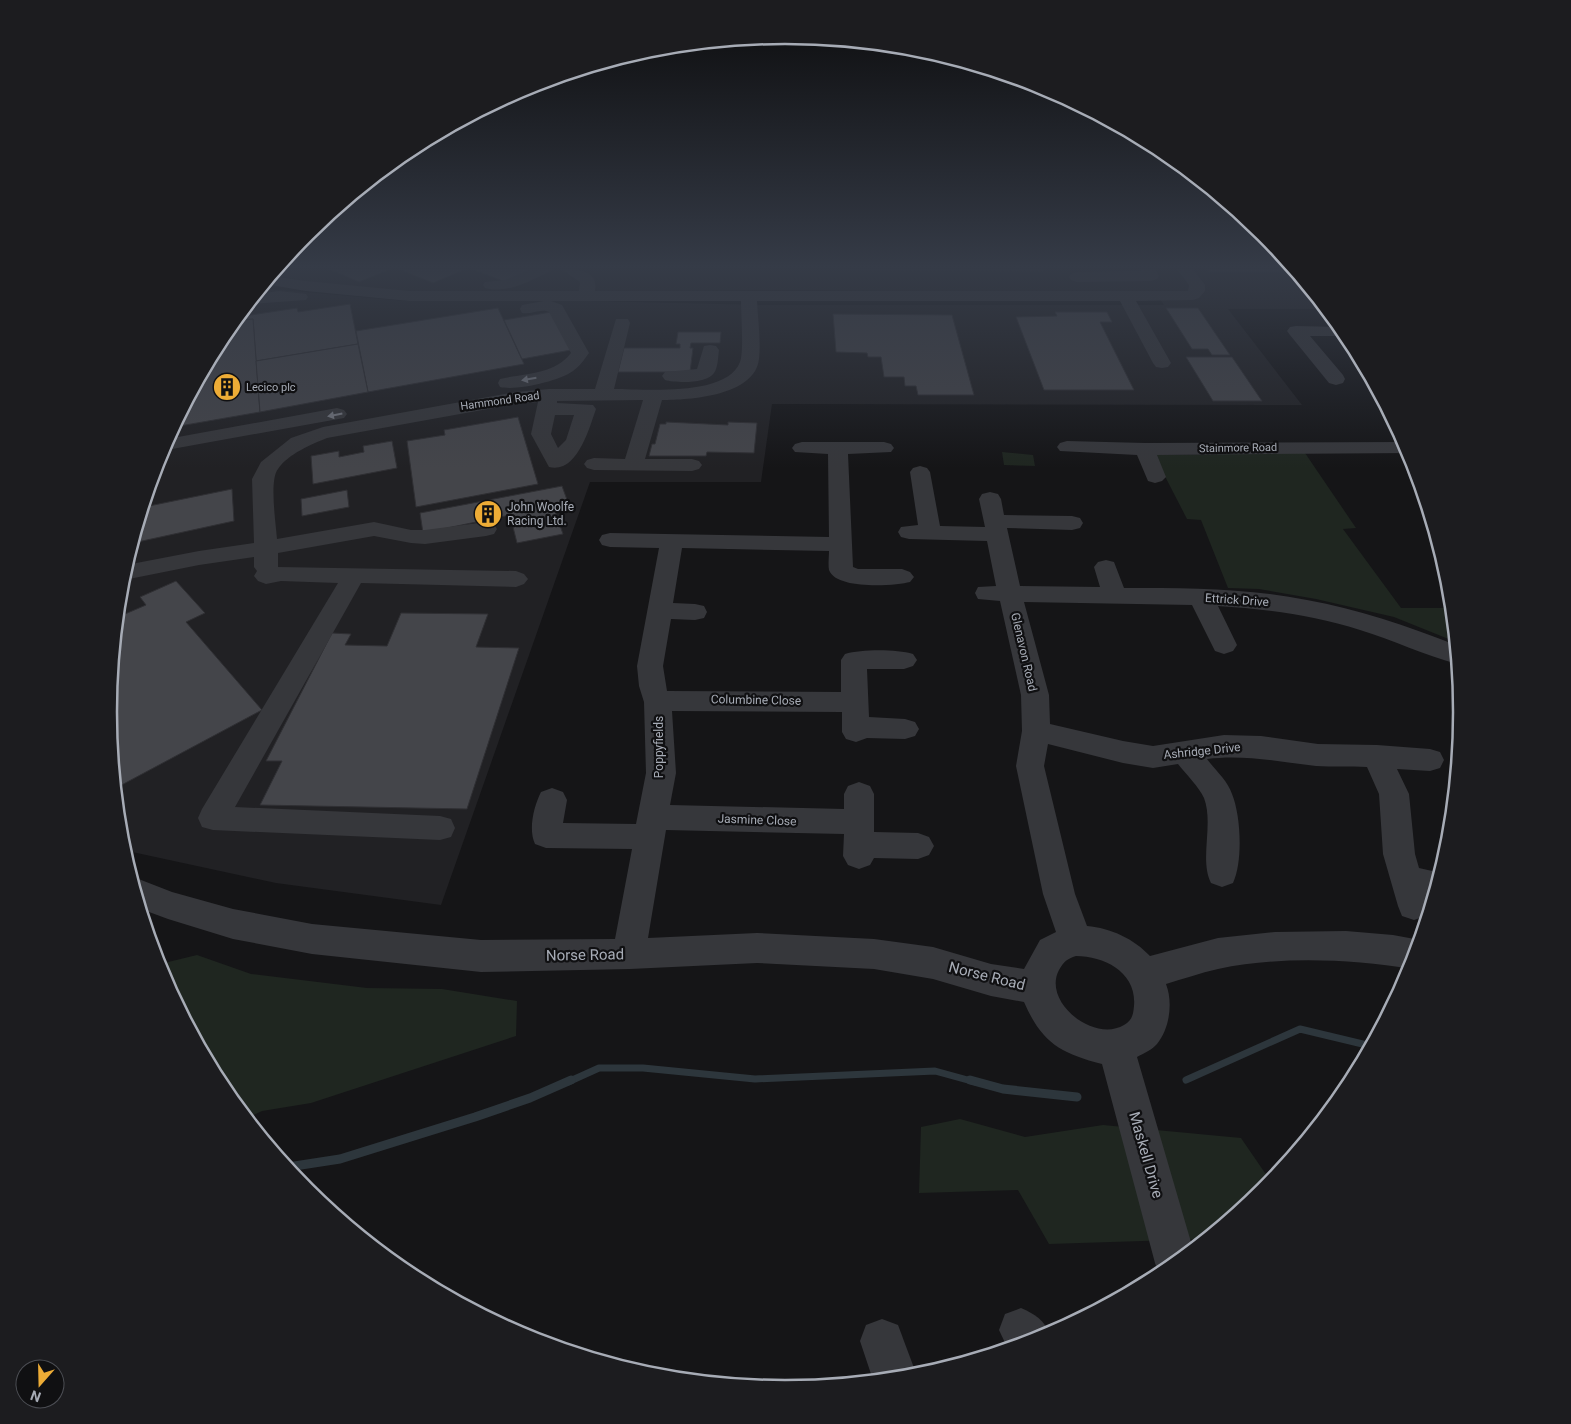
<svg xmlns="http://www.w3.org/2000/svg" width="1571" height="1424" font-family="Roboto,sans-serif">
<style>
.built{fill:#212124}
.green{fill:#1f2620}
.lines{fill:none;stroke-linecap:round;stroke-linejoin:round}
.stream-far1{stroke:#2d363c;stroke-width:7}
.stream{stroke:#2d363c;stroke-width:9}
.building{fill:#44454a;stroke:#2f2f33}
.minor{fill:#36373b;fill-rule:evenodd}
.oneway{fill:#74777f}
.labels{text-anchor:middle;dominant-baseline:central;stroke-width:4.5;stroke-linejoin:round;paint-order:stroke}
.far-poi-label{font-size:11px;fill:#a7acb6;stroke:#101012;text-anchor:start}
.far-street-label{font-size:11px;fill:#a7acb6;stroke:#101012}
.poi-label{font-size:12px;fill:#a7acb6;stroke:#101012;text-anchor:start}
.street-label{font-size:12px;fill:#a7acb6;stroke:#101012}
.near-street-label{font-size:15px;fill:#a7acb6;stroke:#101012}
.rim{fill:none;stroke:#a7acb6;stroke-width:2.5}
</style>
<rect width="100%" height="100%" fill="#151517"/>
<polygon class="built" points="277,269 1294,269 1326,309 1228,309 1302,405 772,404 761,482 590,482 441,905 276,883 123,850 121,844 109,712 122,580 160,453 223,336 260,291 270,289 406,301 591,301 763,305 1164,305 1156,293 794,290 414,292 311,282 272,275"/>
<g class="green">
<polygon points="1002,452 1033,455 1035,466 1004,465"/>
<polygon points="1305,453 1356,528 1343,529 1401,608 1452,608 1456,642 1394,617 1316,599 1259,589 1228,588 1201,520 1187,519 1154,455"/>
<polygon points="197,955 251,974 367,988 442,989 517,1001 516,1036 311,1103 262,1111 247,1118 222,1088 160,971 157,962 160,964"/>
<polygon points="960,1119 1025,1137 1103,1125 1241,1138 1265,1173 1275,1178 1264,1191 1205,1239 1049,1244 1018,1190 919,1193 921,1127"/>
</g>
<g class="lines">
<g class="stream-far1">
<polyline points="1186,1080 1300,1029 1371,1046"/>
<polyline points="568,1082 599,1068 643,1068 755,1079 935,1071 975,1082"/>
</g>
<g class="stream">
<polyline points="970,1080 1003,1089 1077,1097"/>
<polyline points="288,1167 340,1159 475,1117 530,1098 571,1080"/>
</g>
</g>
<g class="building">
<polygon points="329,269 391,269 359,282"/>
<polygon points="398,269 466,269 433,283"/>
<polygon points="472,269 539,269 508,283"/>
<polygon points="843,269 1043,269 1043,271 843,270"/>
<polygon points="1207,269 1294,269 1296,272 1209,272"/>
<polygon points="350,304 358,344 256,361 253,319 244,320 244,316 297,308 298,312"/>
<polygon points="498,308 524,364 368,392 356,331"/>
<polygon points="1166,308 1198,308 1230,355 1212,355 1208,349 1192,349"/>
<polygon points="551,312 571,350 522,359 504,320"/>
<polygon points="1055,312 1107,312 1112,322 1100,322 1134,390 1044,390 1016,317 1057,316"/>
<polygon points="833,314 952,315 974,395 918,395 916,386 905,386 904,377 884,377 881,357 868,357 867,353 836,352"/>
<polygon points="244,316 244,320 253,319 260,412 174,427 223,336 238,317"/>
<polygon points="678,332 721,332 720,343 691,343 690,348 693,348 690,372 618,372 624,348 680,348 680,344 676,344"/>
<polygon points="358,344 368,392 260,412 256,361"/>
<polygon points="1186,357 1232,357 1262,401 1213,401"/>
<polygon points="518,417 538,484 416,507 407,441 445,435 444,430"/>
<polygon points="666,422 728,425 728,422 757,423 754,453 707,452 706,456 649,456 652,444 655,444 660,424 666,424"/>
<polygon points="392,441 397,468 313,484 311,456 339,451 339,457 364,452 363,446"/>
<polygon points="562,486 570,508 555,511 563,534 517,543 510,515 423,533 420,513"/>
<polygon points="232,489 234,521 133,543 144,507"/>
<polygon points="347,490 349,507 302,516 301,499"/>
<polygon points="176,581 205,613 186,622 262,710 116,788 109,712 118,617 146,605 140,597"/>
<polygon points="401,613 488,614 476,647 519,648 467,809 260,805 282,761 266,761 332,633 351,634 345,645 387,646"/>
</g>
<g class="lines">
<g class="minor">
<path d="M531,269H552L549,272C529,281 509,294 485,288L483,285L485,282L505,280Z"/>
<path d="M561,269C577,269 599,270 595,291H1188L1189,285L1177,269H1193L1205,285V291L1199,298L1193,300L1136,301L1171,363L1168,367L1162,368L1156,367L1153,363L1120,301H757C758,320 761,341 759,359C755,396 689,400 662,400L645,459H692L699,461L702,465L699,469L692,471L594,470L587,468L584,464L587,460L594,458L625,459L643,400L557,401V403L593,405L596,409C589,429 577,474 549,467L531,434L538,402L516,404L327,438C312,444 288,454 278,469C269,480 276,524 277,539L374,522L411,530H425L486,522L494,524L497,529L494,534L486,536L425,544L411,543L374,536L278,553V567L516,571L524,574L528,579L524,584L516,587L361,583L235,807L440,816L451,819L455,828L451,837L440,840L213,830L202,827L198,818L202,809L338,583L281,581L266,584L258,581L254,576L257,571L254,567V557L199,565L124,580H122L126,565L199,551L254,543L252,479L261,462L291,438L323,427L516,392L549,389H595L616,319H628L630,323L614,389C644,389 727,397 740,362C744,352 741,314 741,301H551L562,305L589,353C584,360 580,366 573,371C559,381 517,391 500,387L498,383L500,379C525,373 554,375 571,353L549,312C541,308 531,315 522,313L520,309L522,305L544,301H409L306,291L265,284L272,276L306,281L409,291H579L580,282ZM555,415H574L566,440L558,448L551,434Z"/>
<polygon points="1139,269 1155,269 1159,276 1157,279 1151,281 1077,282 1071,280 1069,277 1071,274 1077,272 1141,271"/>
<polygon points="279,291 306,294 308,297 306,300 249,304 257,294"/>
<polygon points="1296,326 1341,327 1349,336 1310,336 1343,375 1345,379 1343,383 1336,385 1329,383 1290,335 1287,331 1290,327"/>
<path d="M710,345L716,346L719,350C718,357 718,368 714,373C707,384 676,383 665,380L662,376L665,372L697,369L704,346Z"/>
<polygon points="337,408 344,410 347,414 344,418 161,451 167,439"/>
<polygon points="1067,441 1145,443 1405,442 1411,453 1157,455 1166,477 1162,481 1155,483 1148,481 1137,455 1060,451 1057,447 1060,443"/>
<path d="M802,442H884L891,444L894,448L891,452L848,454L853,567L858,569H902L910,572L914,577L910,582C895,586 836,590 829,570C828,565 829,556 829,551L682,548L673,603L695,604L704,606L707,612L704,618L695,620L671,619L663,666L667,691L841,692V660L845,654C862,649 896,649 913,654L917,660L913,666L904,669H867L869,717L905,719L915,722L919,729L915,736L905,739L867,738L856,742L846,739L842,732V712L672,711L676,773L670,805L844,809V794L848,786L859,782L870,786L874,794V832L918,833L929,837L934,846L929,855L918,859L874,858L870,865L859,869L848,865L843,856L844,834L666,830L648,938L757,933L874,939L933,947L991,964L1024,969L1040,940L1056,932L1043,894L1016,766L1022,731L1021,695L1000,601L978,599L975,593L978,587L996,586L987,541L909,539L901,537L898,532L901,527L918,525L910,472L913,468L920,466L927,468L930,472L940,526L985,527L979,499L982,494L990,492L998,494L1001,499L1004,515L1072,516L1080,518L1083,523L1080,528L1072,530L1007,528L1020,586L1100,587L1094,567L1098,562L1106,560L1114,562L1124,588C1185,588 1247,588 1307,600C1358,609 1407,626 1456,645L1457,664C1424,655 1393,640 1360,630C1313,615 1266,609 1218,606L1237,645L1233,651L1224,654L1215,651L1192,605L1024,602L1049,695L1050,724L1123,741L1153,746L1224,735L1261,736L1318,744L1377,745L1430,749L1440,752L1444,760L1440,768L1430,771L1397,769L1409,794L1415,854L1419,868L1441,873L1433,897H1428L1430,906L1426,916L1414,920L1402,916L1398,906L1383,854L1379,794L1367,767C1350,766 1333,767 1316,766C1279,762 1244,754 1207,759C1215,770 1228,781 1232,794C1241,816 1243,862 1233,883L1222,887L1211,883C1199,859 1214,825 1204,798C1199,787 1186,774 1178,764L1153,768L1123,763L1048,744L1044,766L1075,894L1087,926C1111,928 1134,939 1150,956L1218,938L1275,932L1346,931L1393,935L1420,940L1412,969C1348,959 1281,956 1218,969C1200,973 1183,979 1166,984C1173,1002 1170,1028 1157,1044C1152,1050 1144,1053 1137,1057L1193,1249L1160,1276L1155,1263L1102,1064C1060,1053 1042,1043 1024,1002L991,996L933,979L874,969L757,963L630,969L481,972L312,954L233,939L168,919L141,909L132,879L136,878L172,892L233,909L312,924L481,940L615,939L632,849L546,848L535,844C528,829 534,806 541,792L552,788L563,792L567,800L563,823L636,824L646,773L644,702L639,686L637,666L659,548L610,547L602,545L599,540L602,535L610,533L829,537L828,454L795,452L792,448L795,444ZM1076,956C1105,956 1137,973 1134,1006C1133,1016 1132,1020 1124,1025C1094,1043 1042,1002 1059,970C1064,961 1067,959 1076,956Z"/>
<path d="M1021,1308C1035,1314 1044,1320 1050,1334L1008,1349L999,1330L1005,1314Z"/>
<polygon points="882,1319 898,1325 917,1376 873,1380 860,1341 866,1325"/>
</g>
</g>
<defs><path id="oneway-solid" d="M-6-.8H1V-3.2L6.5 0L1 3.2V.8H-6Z" transform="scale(1.25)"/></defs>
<g class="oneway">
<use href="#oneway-solid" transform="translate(529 379) rotate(170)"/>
<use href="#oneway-solid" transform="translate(335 415) rotate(169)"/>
</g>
<linearGradient id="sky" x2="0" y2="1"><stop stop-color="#0c0c0d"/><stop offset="0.57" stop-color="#353b47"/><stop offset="1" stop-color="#353b47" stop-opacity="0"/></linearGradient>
<rect width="1571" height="468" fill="url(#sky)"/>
<defs>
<symbol id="building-disc" viewBox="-11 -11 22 22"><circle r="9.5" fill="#edac36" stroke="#101012"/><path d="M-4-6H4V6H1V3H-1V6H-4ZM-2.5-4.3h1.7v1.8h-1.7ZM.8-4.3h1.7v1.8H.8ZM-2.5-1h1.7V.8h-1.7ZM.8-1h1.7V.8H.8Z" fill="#111"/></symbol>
</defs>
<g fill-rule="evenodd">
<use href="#building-disc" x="211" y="371" width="32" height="32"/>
<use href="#building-disc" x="472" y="498" width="32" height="32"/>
</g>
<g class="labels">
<g class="far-poi-label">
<text x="246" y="387">Lecico plc</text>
</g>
<g class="far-street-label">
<text transform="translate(500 401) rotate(-8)">Hammond Road</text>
<text transform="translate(1238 448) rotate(-1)">Stainmore Road</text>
</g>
<g class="poi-label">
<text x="507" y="507">John Woolfe<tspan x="507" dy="14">Racing Ltd.</tspan></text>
</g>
<g class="street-label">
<text transform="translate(1237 600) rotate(4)">Ettrick Drive</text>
<text transform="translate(1024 652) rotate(77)">Glenavon Road</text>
<text transform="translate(756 700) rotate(1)">Columbine Close</text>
<text transform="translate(659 747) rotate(-90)">Poppyfields</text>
<text transform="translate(1202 751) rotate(-6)">Ashridge Drive</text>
<text transform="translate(757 820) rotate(2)">Jasmine Close</text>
</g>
<g class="near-street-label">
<text transform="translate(585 955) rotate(-1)">Norse Road</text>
<text transform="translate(987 976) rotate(14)">Norse Road</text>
<text transform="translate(1146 1155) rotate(74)">Maskell Drive</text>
</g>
</g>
<path d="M0 0H1571V1424H0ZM117 712a668 668 0 1 1 1336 0a668 668 0 1 1-1336 0Z" fill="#1c1c1f" fill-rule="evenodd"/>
<path class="rim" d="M117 712a668 668 0 1 1 1336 0a668 668 0 1 1-1336 0Z"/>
<g transform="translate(40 1384) rotate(200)"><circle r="24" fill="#101012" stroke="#4c4e54"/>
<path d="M0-4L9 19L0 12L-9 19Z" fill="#edac36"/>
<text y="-8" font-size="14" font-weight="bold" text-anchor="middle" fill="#a7acb6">N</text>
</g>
</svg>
